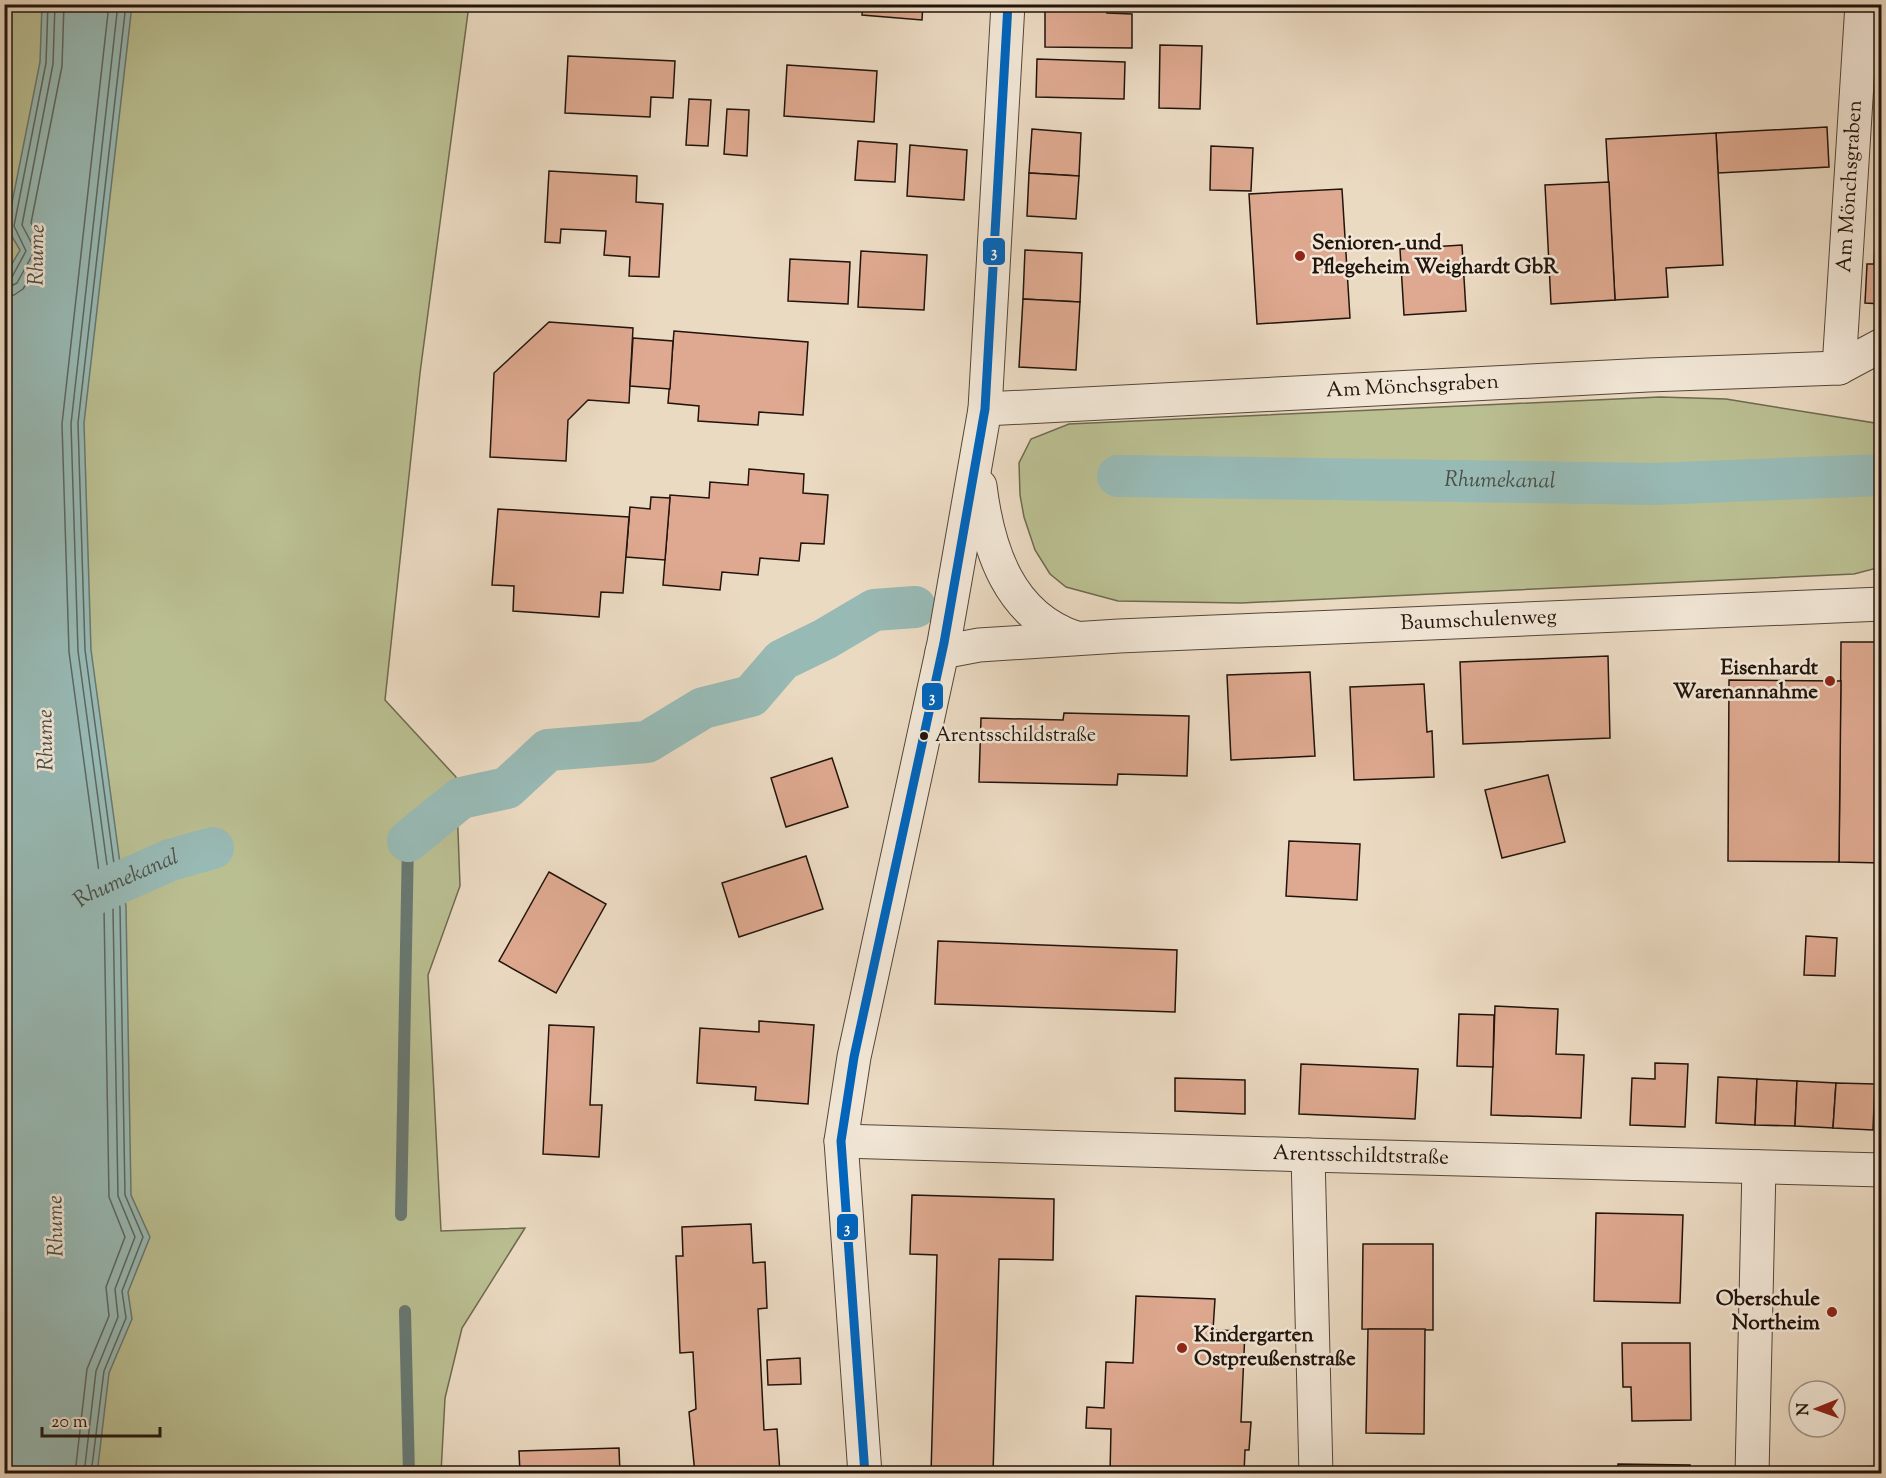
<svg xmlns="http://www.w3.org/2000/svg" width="1886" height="1478" font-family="'Sorts Mill Goudy',serif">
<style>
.green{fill:#babf92;stroke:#6e6a4f;stroke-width:1.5}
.water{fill:#98bab5;stroke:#687871;stroke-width:1.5}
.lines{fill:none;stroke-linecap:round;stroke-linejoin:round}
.shore{stroke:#5c6760;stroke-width:1.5}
.stream{stroke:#687871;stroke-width:12}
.canal{stroke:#98bab5;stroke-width:42}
.building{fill:#dea990;stroke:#21140c;stroke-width:1.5}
.street-casing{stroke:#54463a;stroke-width:35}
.street{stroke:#f2e7d7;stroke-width:33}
.bus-1-casing{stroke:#f2e7d7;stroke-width:14}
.bus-1{stroke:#0065bd;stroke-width:9}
.poi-dot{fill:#8f2418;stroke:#f2e7d7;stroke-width:2}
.bus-dot{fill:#21140c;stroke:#f2e7d7;stroke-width:2}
.labels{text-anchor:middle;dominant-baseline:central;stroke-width:5;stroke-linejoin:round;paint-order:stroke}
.bus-label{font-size:20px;fill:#21140c;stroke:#f2e7d7;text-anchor:start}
.street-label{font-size:21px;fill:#21140c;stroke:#f2e7d7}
.poi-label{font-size:21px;font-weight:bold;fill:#21140c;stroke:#f2e7d7;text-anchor:start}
.water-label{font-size:22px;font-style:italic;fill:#4b4e47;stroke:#f2e7d7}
.line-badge{stroke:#f2e7d7;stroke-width:2}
.badge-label{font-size:16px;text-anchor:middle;font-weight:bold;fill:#fff}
</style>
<rect width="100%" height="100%" fill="#ebdac2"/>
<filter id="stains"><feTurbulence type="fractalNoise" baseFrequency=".00333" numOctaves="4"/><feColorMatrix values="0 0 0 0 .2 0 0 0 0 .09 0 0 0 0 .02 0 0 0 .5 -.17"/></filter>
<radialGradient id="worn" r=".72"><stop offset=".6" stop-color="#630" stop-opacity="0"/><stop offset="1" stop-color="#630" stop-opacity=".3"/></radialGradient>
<g class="green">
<polygon points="5,5 469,5 420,373 385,700 456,777 460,886 428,975 441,1231 525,1228 462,1328 445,1398 441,1473 5,1474"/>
<polygon points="1660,397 1726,399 1881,424 1881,567 1854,574 1241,603 1118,601 1066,587 1050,574 1035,550 1024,517 1020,495 1019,463 1031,439 1069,424"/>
</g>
<polygon class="water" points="42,5 132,5 84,423 91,650 126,907 131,1195 150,1237 128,1292 132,1319 109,1373 97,1474 4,1473 4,278 20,250 7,228 40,62"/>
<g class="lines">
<g class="shore">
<polyline points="4,280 12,277 26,251 14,226 46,63 48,4"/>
<polyline points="4,287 11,286 17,283 33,254 32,244 22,225 53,64 55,4"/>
<polyline points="4,296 14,295 23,289 41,259 41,243 31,223 62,66 64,4"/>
<polyline points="75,1474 87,1369 109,1316 106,1287 125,1237 109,1197 104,909 69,652 62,424 109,4"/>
<polyline points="84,1474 96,1371 118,1317 115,1289 135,1237 118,1196 113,909 78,651 71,424 118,4"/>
<polyline points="91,1474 104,1371 126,1318 122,1291 143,1237 125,1195 120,908 85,650 78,423 126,4"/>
</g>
<g class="stream">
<polyline points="401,1215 408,841"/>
<polyline points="405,1311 409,1474"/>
</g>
<g class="canal">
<path id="s1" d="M1118,476L1654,484L1882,475"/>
<polyline points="408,841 461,798 507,788 548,750 647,742 703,708 751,696 782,660 825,639 874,610 915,607"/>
<path id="s2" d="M72,909L83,899L170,860L213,848"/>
</g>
</g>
<g class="building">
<polygon points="863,4 923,4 922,20 862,15"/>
<polygon points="1045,4 1107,4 1107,13 1132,14 1132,48 1045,47"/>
<polygon points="1881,29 1882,68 1879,68"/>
<polygon points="1160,45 1202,46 1200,109 1159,108"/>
<polygon points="568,56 675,61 673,98 651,97 650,117 565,113"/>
<polygon points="1037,59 1125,62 1124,99 1036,97"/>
<polygon points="787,65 877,71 874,122 784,116"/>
<polygon points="689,99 711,100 708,146 686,145"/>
<polygon points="727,109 749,110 747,156 724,154"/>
<polygon points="1827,127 1829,167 1718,173 1716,133"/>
<polygon points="1032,129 1081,133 1079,176 1029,173"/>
<polygon points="1716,133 1723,265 1666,268 1668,297 1615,300 1606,139"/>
<polygon points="858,141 897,144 895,182 855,180"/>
<polygon points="910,145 967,150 964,200 907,196"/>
<polygon points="1211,146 1253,148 1251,191 1210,190"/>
<polygon points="549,171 637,176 636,202 663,204 659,277 629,276 630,257 604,255 606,231 561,229 560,243 545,242"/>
<polygon points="1029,173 1079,176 1076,219 1027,216"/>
<polygon points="1609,182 1615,300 1551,304 1545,185"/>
<polygon points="1881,186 1882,186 1882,225 1879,225"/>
<polygon points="1342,189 1350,318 1257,324 1249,194"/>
<polygon points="1876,225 1882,225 1882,264 1874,264"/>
<polygon points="1462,245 1466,311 1404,315 1400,249"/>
<polygon points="1025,250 1082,253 1080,302 1023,299"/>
<polygon points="861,251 927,255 924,310 858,307"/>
<polygon points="790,259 850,262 848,304 788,301"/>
<polygon points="1867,264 1882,264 1882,304 1865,303"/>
<polygon points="1023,299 1080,302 1076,370 1019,367"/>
<polygon points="549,322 633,328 629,403 588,400 568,420 566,461 490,457 494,373"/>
<polygon points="674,331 808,342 803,415 759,412 758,425 698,421 699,406 668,403"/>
<polygon points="633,338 673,341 670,389 630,386"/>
<polygon points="749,469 804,474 803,493 828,495 824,544 801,543 799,561 760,558 758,575 722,572 720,590 663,585 670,495 709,498 710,482 748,485"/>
<polygon points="651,497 670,498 665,560 626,557 630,507 650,509"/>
<polygon points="498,509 629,517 623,593 601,592 599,617 513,611 514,586 492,585"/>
<polygon points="1841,642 1882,642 1882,863 1839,862"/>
<polygon points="1608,656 1610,738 1463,744 1460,662"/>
<polygon points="1310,672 1315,756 1231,760 1227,675"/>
<polygon points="1729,680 1841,681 1839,862 1728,861"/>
<polygon points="1424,684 1427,732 1432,731 1434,777 1354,780 1350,687"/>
<polygon points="1064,713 1189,716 1187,776 1118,774 1117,785 979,782 981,718 1063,720"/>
<polygon points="832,758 848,807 786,827 771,778"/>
<polygon points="1548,775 1565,842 1502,858 1485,790"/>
<polygon points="1289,841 1360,844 1357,900 1286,896"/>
<polygon points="806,856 823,909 739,937 722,883"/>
<polygon points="549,872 606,904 556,993 499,961"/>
<polygon points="1806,936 1837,938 1835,976 1804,975"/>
<polygon points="938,941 1177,950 1175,1012 935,1004"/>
<polygon points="1495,1006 1558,1009 1556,1054 1584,1055 1581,1118 1491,1115"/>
<polygon points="1459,1014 1494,1015 1493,1067 1457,1066"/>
<polygon points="759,1021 814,1025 808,1104 755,1100 756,1087 697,1083 700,1028 759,1032"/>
<polygon points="549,1025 594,1027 590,1105 602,1105 599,1157 543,1154"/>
<polygon points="1655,1063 1688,1064 1685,1127 1630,1125 1632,1078 1655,1079"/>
<polygon points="1301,1064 1418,1069 1415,1119 1299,1114"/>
<polygon points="1718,1077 1757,1079 1755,1125 1716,1123"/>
<polygon points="1175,1078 1245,1080 1245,1114 1175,1111"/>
<polygon points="1757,1079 1797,1081 1795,1126 1755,1125"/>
<polygon points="1797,1081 1836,1083 1833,1128 1795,1126"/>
<polygon points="1836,1083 1875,1084 1873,1130 1833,1128"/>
<polygon points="912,1195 1054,1199 1053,1260 999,1259 993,1474 931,1474 937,1255 910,1254"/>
<polygon points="1596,1213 1683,1215 1680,1303 1594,1301"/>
<polygon points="751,1224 753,1263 765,1262 767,1308 758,1309 764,1430 777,1429 780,1473 695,1474 689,1412 696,1409 693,1352 680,1353 676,1256 683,1256 682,1227"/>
<polygon points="1363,1244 1433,1244 1433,1330 1362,1329"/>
<polygon points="1136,1296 1215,1299 1213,1330 1245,1331 1241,1422 1251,1422 1249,1450 1245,1450 1244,1474 1110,1474 1111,1429 1086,1428 1087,1407 1104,1408 1106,1362 1133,1363"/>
<polygon points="1368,1329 1425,1329 1424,1434 1366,1433"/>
<polygon points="1622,1343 1690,1343 1691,1420 1632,1421 1631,1387 1623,1387"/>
<polygon points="800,1358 801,1384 768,1385 767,1360"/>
<polygon points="619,1448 620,1474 520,1474 519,1451"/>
<polygon points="1618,1464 1690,1465 1690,1474 1618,1474"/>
<polygon points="1882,1466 1882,1474 1820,1474 1820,1469"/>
</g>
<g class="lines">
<defs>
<g id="street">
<path id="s3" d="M1839,368L1862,4"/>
<path id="s4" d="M985,409L1648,375L1839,368L1882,345"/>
<path d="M980,486C988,550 1009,616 1076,638"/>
<path id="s5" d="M942,652L979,645L1119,636L1882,604"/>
<path id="s6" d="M841,1141L1308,1155L1882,1170"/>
<polyline points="1308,1155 1316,1474"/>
<polyline points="865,1474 841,1141 854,1057 944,643 985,409 1008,4"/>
<polyline points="1752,1474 1759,1167"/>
</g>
</defs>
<use href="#street" class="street-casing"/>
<use href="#street" class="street"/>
<defs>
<polyline id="bus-1" points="865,1474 841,1141 854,1057 944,643 985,409 1008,4"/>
</defs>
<use href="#bus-1" class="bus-1-casing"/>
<use href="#bus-1" class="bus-1"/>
</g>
<g class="poi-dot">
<circle cx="1300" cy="256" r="6"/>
<circle cx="1830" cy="681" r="6"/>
<circle cx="1832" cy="1312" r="6"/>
<circle cx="1182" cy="1348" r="6"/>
</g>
<circle class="bus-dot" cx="924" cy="736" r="5"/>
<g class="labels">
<g class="bus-label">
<text x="935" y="736">Arentsschildstraße</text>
</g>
<g class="street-label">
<text stroke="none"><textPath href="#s3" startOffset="182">Am Mönchsgraben</textPath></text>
<text stroke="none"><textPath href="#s4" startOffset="428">Am Mönchsgraben</textPath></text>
<text stroke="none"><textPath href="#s5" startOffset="538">Baumschulenweg</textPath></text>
<text stroke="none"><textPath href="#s6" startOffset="520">Arentsschildtstraße</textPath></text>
</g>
<g class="poi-label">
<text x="1312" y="244">Senioren- und<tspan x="1312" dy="24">Pflegeheim Weighardt GbR</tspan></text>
<text x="1818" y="669" text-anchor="end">Eisenhardt<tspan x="1818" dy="24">Warenannahme</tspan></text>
<text x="1820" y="1300" text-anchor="end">Oberschule<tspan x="1820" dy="24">Northeim</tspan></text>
<text x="1194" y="1336">Kindergarten<tspan x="1194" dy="24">Ostpreußenstraße</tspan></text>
</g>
<g class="water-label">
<text transform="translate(38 255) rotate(-89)">Rhume</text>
<text stroke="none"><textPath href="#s1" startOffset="382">Rhumekanal</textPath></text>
<text transform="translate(47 740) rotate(-91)">Rhume</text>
<text stroke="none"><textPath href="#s2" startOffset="63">Rhumekanal</textPath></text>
<text transform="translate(57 1226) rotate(-91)">Rhume</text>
</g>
</g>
<g class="line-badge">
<rect x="982" y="237" width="24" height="29" rx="6" fill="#0065bd"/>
<rect x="921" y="682" width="23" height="29" rx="6" fill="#0065bd"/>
<rect x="836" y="1213" width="23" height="28" rx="6" fill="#0065bd"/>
</g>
<g class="badge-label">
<text x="994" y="257">3</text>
<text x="932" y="702">3</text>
<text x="847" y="1233">3</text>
</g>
<rect width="1886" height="1478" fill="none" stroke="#ebdac2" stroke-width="24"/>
<rect x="6" y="6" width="1874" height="1466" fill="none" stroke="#21140c" stroke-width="3"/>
<rect x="12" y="12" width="1862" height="1454" fill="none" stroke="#21140c" stroke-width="1.5"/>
<g transform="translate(1817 1409) rotate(269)"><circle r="28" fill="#f2e7d7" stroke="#9e9386" stroke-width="1.5"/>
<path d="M0-4.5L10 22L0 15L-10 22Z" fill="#8f2418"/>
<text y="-9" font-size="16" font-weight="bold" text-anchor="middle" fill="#21140c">N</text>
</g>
<path d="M42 1427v9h118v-9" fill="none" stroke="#21140c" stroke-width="3"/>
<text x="51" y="1427" font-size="18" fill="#21140c" stroke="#f2e7d7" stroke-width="4.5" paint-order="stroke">20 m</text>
<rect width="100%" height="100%" filter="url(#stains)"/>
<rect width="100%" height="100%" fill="url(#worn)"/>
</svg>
